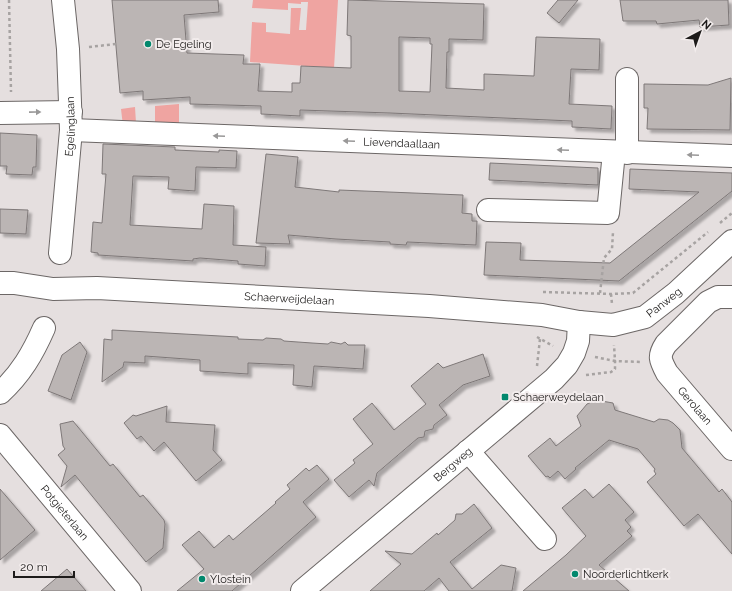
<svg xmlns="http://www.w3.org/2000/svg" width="732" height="591" font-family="Raleway,sans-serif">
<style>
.green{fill:#efa4a1}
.building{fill:#bbb5b4;stroke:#7e7878;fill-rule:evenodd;filter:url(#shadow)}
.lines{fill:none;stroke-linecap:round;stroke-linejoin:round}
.minor-casing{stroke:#6c6766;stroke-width:24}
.path{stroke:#a7a3a2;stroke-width:2.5;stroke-dasharray:3 3;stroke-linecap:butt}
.minor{stroke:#fff;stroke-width:22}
.oneway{fill:#999898}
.poi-dot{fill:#01886d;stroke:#f2ecec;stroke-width:1.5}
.labels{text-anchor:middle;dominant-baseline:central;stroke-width:4;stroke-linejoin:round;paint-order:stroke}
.poi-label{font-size:11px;fill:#1d1b1a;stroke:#f2ecec;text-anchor:start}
.street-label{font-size:11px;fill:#1d1b1a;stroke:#f2ecec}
</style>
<defs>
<filter id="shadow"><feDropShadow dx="3.5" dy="3.5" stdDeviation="1" flood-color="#0004"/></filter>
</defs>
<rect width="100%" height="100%" fill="#e5dfdf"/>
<g class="green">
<polygon points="253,0 338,0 334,68 250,62 252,22 266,23 266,32 290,34 291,8 301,8 299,30 306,30 308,2 301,2 301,4 288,3 288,10 252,8"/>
<polygon points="179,104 179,128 123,126 121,109 135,107 136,123 155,124 155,106"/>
</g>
<g class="building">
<path d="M112,0H218L219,12L184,15L187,53L244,55L243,64H260L258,91L292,92V83H300L301,66L351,68V36L347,35L348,0L484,4L483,40L449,39V52H447L446,88L484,90V74L534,76L536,37L600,39L599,70L571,69L569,104L612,106L611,129L572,127V121L390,113L300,110V116L261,114V106L190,104V97L143,100V91L120,93ZM399,37L430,38V44H432L430,92L399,91Z"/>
<polygon points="558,0 578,0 559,23 547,13"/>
<polygon points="620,0 728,0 729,25 700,27 699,20 657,24 656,21 623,21"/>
<polygon points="731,78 730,130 647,129 648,108 644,108 644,84 708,85"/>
<polygon points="0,133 37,135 36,167 33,167 32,175 6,174 7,166 0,166"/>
<polygon points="103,144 175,147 175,150 219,152 219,150 237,151 236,168 196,167 195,191 168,189 169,177 133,176 130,225 202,229 204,204 234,206 233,245 266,247 265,266 238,264 238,261 200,258 193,259 193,261 98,255 98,253 91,252 93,222 102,223 106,174 102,174"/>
<polygon points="266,154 298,157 295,187 339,192 339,190 463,195 462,213 472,214 472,221 477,221 476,245 407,242 406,245 390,244 390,242 336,239 288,235 290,244 256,243"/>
<polygon points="490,163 598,168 598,185 489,180"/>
<polygon points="630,169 732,173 732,191 619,281 484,275 486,242 521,243 520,260 610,263 699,192 629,189"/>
<polygon points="0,209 28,210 26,234 0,233"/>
<polygon points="112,330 238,337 238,339 263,340 266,338 281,339 284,341 312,343 328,344 331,342 341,344 345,342 348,345 365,345 363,369 314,366 312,387 303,386 293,385 294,365 248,363 248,374 200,371 200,360 145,356 145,363 124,362 123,367 102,382 104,339 112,340"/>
<polygon points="80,342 87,352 71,400 48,391 62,355"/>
<polygon points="483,354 490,376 463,385 439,405 447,415 434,425 433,429 425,431 424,437 418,438 377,473 374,486 369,480 349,497 334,480 355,463 353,460 373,444 353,419 372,403 394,430 426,404 411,386 438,363 443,368"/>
<polygon points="596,400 613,403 615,410 654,422 659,419 668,420 673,423 680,430 682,448 719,492 722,489 732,502 732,554 698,514 684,526 647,482 656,474 654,471 655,469 638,449 609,440 575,468 576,469 565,479 558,471 550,478 548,476 546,477 528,456 550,438 556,446 581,426 577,416 587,404"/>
<polygon points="167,406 166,422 215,425 213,450 222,460 196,481 164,442 154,451 141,436 137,439 124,423 133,415 136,416"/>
<polygon points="73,421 110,466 113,464 140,497 143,495 164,520 165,524 163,548 146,562 75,475 61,487 67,466 58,455 65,449 63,446 60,424"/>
<polygon points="317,465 329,479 303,502 316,517 232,591 177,591 204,569 182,545 199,531 214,548 229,535 233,540 276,503 275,502 290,489 287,485 306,468 309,471"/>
<polygon points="609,484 634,512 625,520 631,527 627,531 632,536 599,565 629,591 523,591 566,555 586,536 562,508 585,489 593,498"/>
<polygon points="0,489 35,530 0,560"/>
<polygon points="474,504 492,528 450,562 472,589 501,565 516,568 512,591 449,591 439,578 424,591 370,591 401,564 385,551 412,554 437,533 438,535 455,520 456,514 462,514"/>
<polygon points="67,569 86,591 41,591"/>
</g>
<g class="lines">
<defs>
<g id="minor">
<polyline points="627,79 627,153"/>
<polyline points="0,113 71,112"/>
<path id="s1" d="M71,130L732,156"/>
<polyline points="488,210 608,213 614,152"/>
<path id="s2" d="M60,253L71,130L68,49L63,0"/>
<path id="s3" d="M0,283H14L53,289L97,288L429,306L542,315L579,322L613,325L645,317L676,293L732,241"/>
<path id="s4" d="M732,297H718L708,302L666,344C658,356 660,360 667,373L732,449"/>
<path d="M0,393C21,374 33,353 44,328"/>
<path id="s5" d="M0,435L130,591"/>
<polyline points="468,451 545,539"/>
<path id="s6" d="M302,591L554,379L567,365L574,353L578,341L579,322"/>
</g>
</defs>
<use href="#minor" class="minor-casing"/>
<g class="path">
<polyline points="9,0 11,92"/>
<polyline points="89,47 116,44"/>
<polyline points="720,223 732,213"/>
<polyline points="543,292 611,294 633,293 708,232"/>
<polyline points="600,293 604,258 612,249 613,232"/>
<polyline points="611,294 612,304"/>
<polyline points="537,337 553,346"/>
<polyline points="595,357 615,361 614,345"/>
<polyline points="537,366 540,339"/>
<polyline points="586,375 611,372 615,369 615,361 641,362"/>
</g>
<use href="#minor" class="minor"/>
</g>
<defs><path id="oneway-solid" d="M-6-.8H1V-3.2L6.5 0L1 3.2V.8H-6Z"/></defs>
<g class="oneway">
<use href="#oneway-solid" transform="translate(35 112) rotate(-1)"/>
<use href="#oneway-solid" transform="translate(219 136) rotate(-178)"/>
<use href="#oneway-solid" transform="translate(349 141) rotate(-178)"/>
<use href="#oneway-solid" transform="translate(563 150) rotate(-177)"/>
<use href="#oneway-solid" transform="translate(693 155) rotate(-178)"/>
</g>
<g class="poi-dot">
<circle cx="148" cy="44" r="4"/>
<rect x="501" y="393" width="8" height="8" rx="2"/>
<circle cx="575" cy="574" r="4"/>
<circle cx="202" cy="579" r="4"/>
</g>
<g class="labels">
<g class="poi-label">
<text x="156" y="44">De Egeling</text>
<text x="513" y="397">Schaerweydelaan</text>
<text x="583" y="574">Noorderlichtkerk</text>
<text x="210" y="579">Ylostein</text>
</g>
<g class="street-label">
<text stroke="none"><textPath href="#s2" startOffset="127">Egelinglaan</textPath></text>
<text stroke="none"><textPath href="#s1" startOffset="331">Lievendaallaan</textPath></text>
<text stroke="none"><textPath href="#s3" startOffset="290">Schaerweijdelaan</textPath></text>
<text stroke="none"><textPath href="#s3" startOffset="672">Panweg</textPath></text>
<text stroke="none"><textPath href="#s4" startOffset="159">Gerolaan</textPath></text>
<text stroke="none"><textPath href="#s6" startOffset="197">Bergweg</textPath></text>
<text stroke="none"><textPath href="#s5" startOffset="101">Potgieterlaan</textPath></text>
</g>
</g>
<g transform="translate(700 32) rotate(41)" stroke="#f2ecec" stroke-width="3" paint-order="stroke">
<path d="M0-3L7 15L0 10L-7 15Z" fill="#1d1b1a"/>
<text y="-6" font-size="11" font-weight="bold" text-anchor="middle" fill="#1d1b1a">N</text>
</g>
<path d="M14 571v6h60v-6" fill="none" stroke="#1d1b1a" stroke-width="2"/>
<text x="20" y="571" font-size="12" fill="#1d1b1a" stroke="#f2ecec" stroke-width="3" paint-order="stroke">20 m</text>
</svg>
